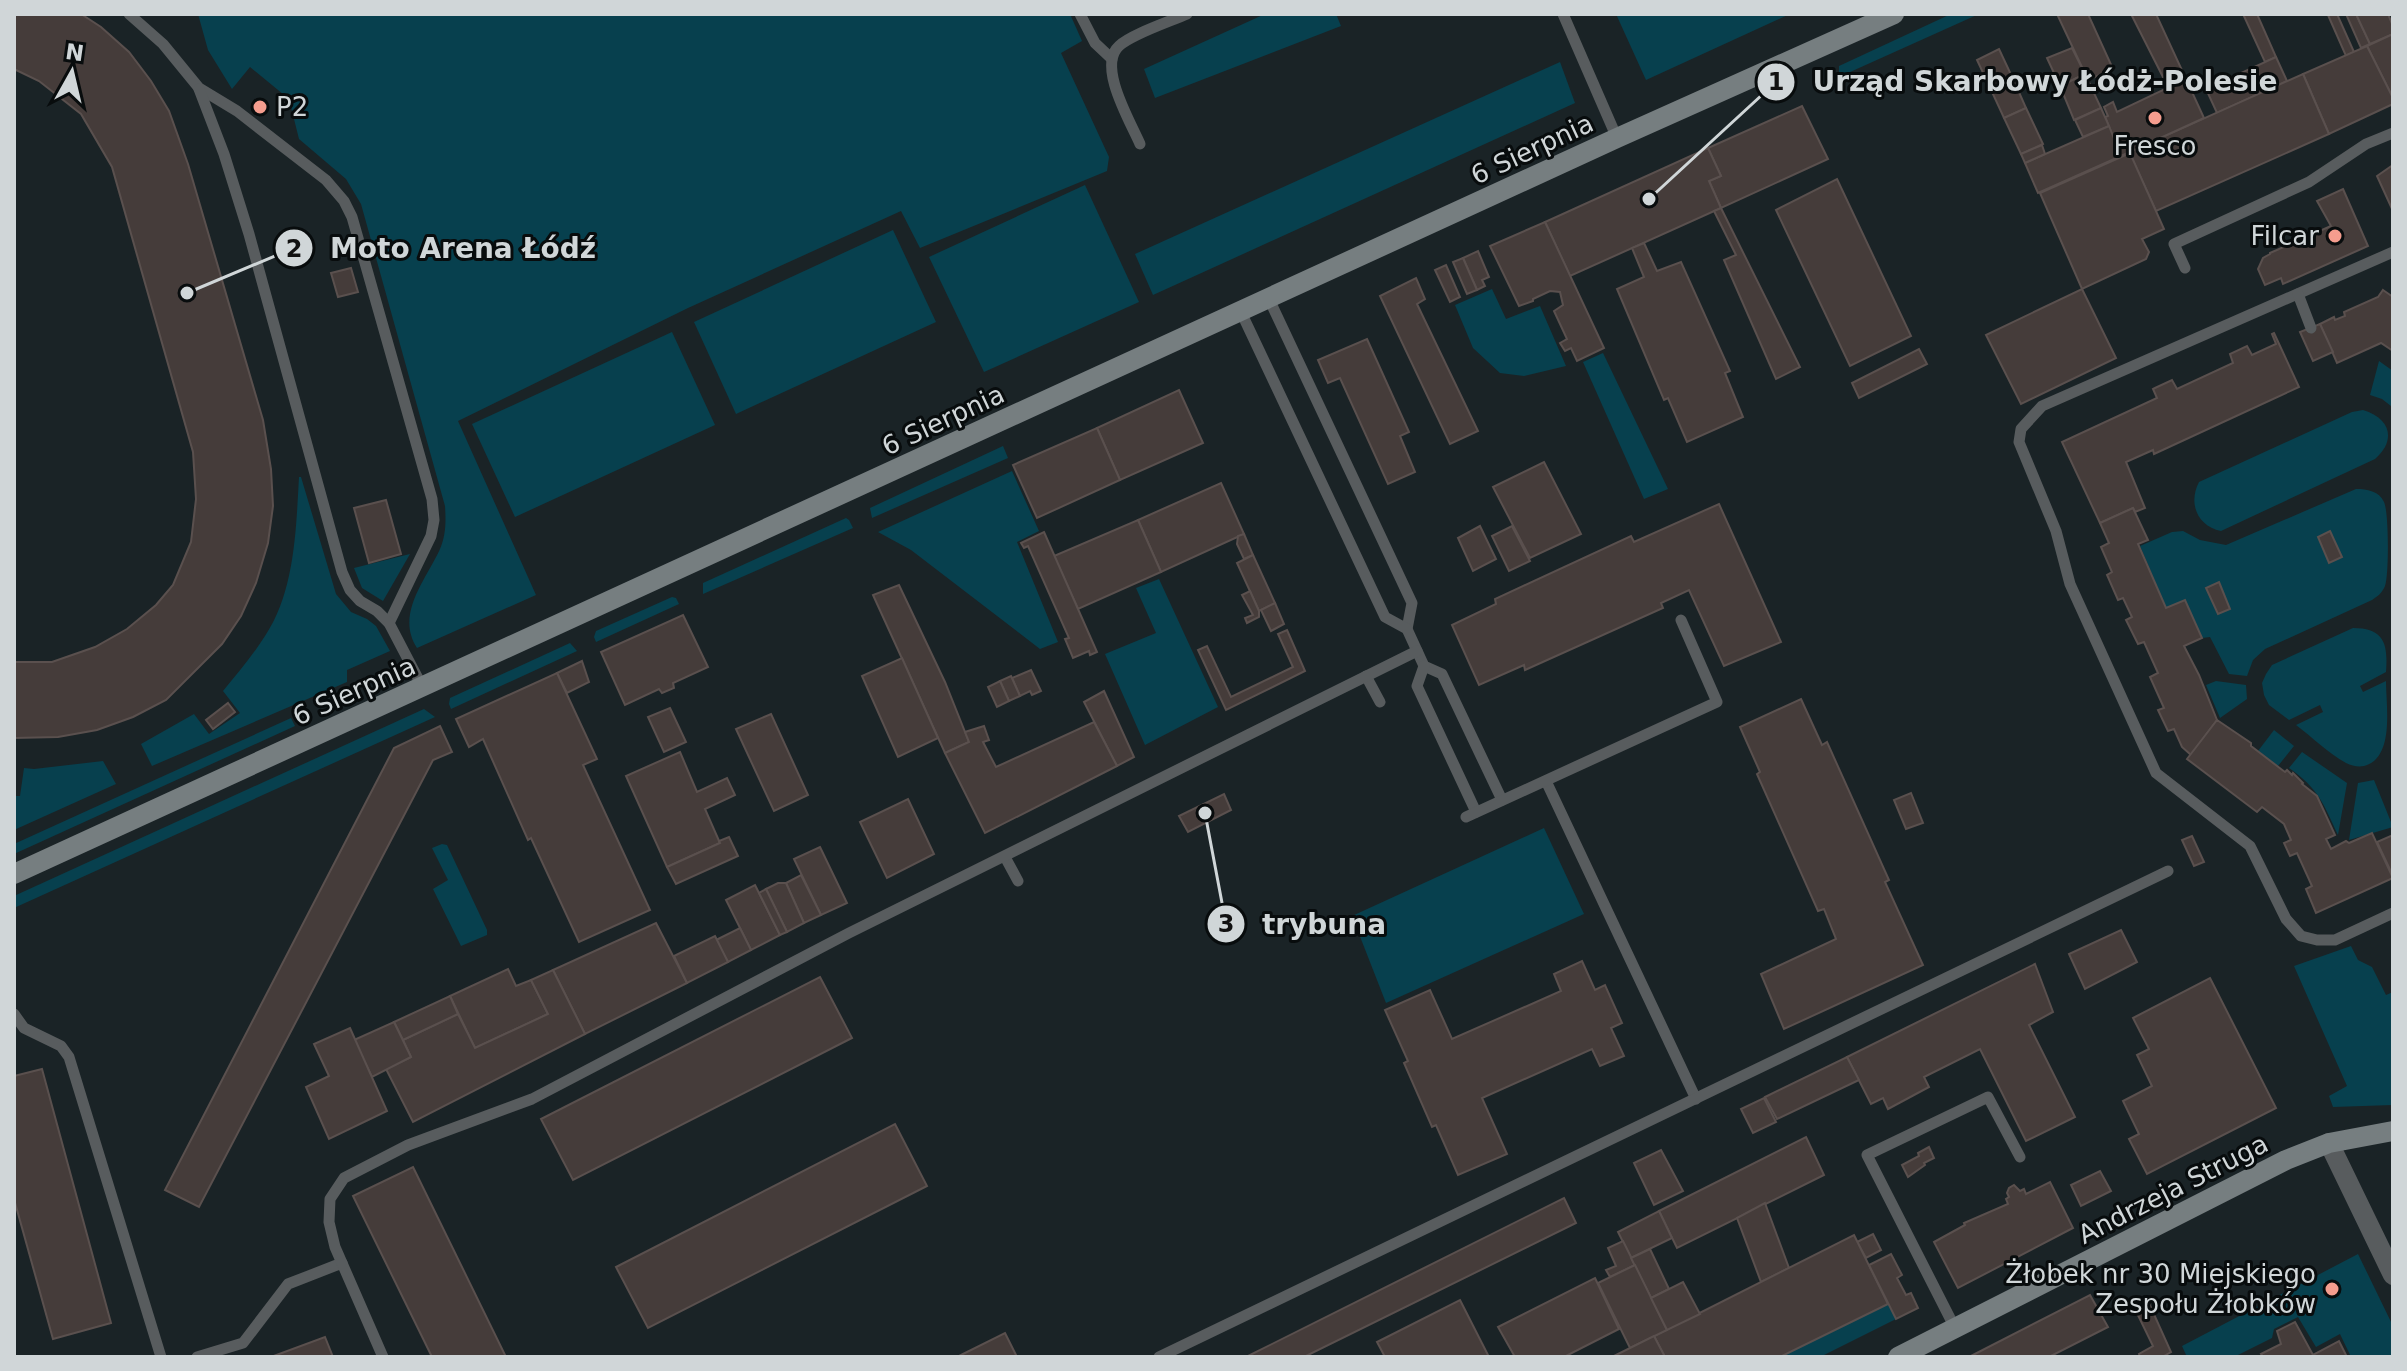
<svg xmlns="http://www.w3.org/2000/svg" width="2407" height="1371" font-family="'DejaVu Sans',sans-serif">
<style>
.green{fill:#07404e}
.building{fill:#453c3a;stroke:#5a504e;stroke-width:2}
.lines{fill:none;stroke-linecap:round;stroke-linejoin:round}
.lane{stroke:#585c5e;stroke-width:11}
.street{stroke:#585c5e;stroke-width:20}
.secondary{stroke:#767e80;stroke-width:20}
.poi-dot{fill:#f59d8e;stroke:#080c0d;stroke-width:3}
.labels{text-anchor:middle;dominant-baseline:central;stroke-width:6;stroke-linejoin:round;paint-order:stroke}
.poi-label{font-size:26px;fill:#d0d6d8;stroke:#080c0d;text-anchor:end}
.street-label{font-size:26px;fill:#d0d6d8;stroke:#080c0d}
.leader{fill:none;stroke:#d0d6d8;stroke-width:3}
.callout-dot{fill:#d0d6d8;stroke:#080c0d;stroke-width:3}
.mark-label{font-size:24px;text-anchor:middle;font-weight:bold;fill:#111}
.callout-label{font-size:28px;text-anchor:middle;font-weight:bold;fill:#d0d6d8;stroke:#080c0d;stroke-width:6;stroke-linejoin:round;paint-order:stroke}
</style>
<rect width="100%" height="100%" fill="#1a2326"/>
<g class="green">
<path d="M198,14H1070L1082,41L1061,53L1109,157L1107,171L920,248L901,211L688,308L458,421L536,595L417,648C395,614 426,580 440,549C446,535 446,521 445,506L361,204L346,179L299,139L289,99L250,67L232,89L208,50Z"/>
<polygon points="1265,14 1336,14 1341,26 1155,98 1144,69"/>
<polygon points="1616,14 1790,14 1646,80"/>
<polygon points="1951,14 1979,14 1839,77 1839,66"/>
<polygon points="1560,62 1575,103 1153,295 1135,254"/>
<polygon points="1085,185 1139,302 984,372 929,257"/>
<polygon points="893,230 936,322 736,414 694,322"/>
<polygon points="1492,289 1506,319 1540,306 1566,366 1524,376 1500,373 1473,348 1455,305"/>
<polygon points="672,332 715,425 515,517 472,424"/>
<polygon points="1603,353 1668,489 1644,499 1583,362"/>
<polygon points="2379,361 2393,371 2393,405 2391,406 2382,399 2370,395"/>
<path d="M2363,410C2390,418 2397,440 2375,459L2221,531C2197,526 2188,503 2199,482L2352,412Z"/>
<polygon points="1003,446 1008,458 872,518 870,508"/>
<polygon points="1012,471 1039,531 1017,542 1058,642 1040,649 911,550 878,532"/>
<path d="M299,477H301L336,594L351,612L367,619L376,626L390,651L347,670V682L152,766L141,744L194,714L209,734L240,713L223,691C238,673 253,655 265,636C295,591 296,529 299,477Z"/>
<path d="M2356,489C2367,489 2379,491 2384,502C2389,512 2389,576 2385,586C2382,593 2378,596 2372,600L2265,649L2253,660L2247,676L2229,674L2210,637L2202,638L2185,600L2166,608L2140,546L2172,532L2183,531L2200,540L2226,545Z"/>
<polygon points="846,518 849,520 853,528 703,594 703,583"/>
<polygon points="410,554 383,601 362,588 354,568"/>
<polygon points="1159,579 1218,707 1145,745 1105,654 1156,633 1136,588"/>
<polygon points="672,597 676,598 679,604 596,642 594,637 596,631"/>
<path d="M2353,628C2385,628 2388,645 2386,672L2360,686L2363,692L2386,681C2386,706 2395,758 2364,766C2358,767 2352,766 2346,763C2328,753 2312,737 2296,725L2323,712L2320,705L2289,720L2269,705L2264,695L2262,683L2266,674L2272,665Z"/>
<polygon points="570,643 577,651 451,709 449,704 450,698"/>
<polygon points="2216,681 2246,685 2247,699 2220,718 2206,685"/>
<polygon points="424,709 435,717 14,908 14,896"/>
<polygon points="291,718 295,726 14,854 14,844"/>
<polygon points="2274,730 2294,746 2278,766 2258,751"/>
<path d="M2302,752L2347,783L2338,835C2323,803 2319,789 2289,768Z"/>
<polygon points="103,761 116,784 14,830 14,796 20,796 24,768 34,769"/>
<polygon points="2374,780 2393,827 2349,840 2358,783"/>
<polygon points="1544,828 1584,914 1386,1003 1352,916"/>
<polygon points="442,844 447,845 487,930 487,935 461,946 433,889 448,880 432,848"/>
<polygon points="2351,946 2358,960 2372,967 2386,995 2393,992 2393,1105 2333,1107 2329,1096 2347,1086 2294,966"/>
<polygon points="2358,1254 2393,1326 2393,1357 2351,1357 2340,1334 2316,1347 2298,1317 2274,1329 2272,1338 2234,1357 2187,1357 2182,1346"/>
<polygon points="1888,1304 1896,1319 1820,1357 1780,1357"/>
</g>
<g class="building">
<polygon points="14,14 81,14 101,27 129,52 151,81 169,111 188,164 263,420 271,469 273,506 268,543 256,583 241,616 222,644 166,700 133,717 97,730 58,737 14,738 14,662 52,662 95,647 127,629 156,605 173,585 191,542 196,499 193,452 112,167 81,114 39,81 14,69"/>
<polygon points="2057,14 2088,14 2113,69 2088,80"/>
<polygon points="2131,14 2156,14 2186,79 2173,85 2170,78 2165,81"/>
<polygon points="2243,14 2257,14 2276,57 2265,62"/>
<polygon points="2337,14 2354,52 2346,56 2328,15"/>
<polygon points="2346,14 2356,14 2370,44 2361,48"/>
<polygon points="2356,14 2388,14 2393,26 2393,34 2370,44"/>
<polygon points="2393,34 2393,98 2367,46"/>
<polygon points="2367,46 2393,98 2393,104 2329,134 2303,74"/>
<polygon points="2072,48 2085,74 2060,86 2047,58"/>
<polygon points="1999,49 2014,81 1992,92 1977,60"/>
<polygon points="2276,57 2287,81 2217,113 2206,89"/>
<polygon points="2085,74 2101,108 2074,120 2060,86"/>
<polygon points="2303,74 2329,134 2156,211 2129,152"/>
<polygon points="2186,79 2204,118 2121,156 2105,117 2108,116 2104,107 2113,102 2117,112"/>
<polygon points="2014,81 2026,108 2004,118 1992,92"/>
<polygon points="1802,106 1828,159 1721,208 1709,181 1721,176 1708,148"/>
<polygon points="2026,108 2043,144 2021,154 2004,118"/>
<polygon points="2101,108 2109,126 2083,137 2075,120"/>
<polygon points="2109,126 2121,156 2038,193 2025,163"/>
<polygon points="2042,145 2045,154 2025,163 2021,154"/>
<polygon points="1708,148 1721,176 1709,181 1721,208 1570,276 1545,222"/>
<polygon points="2130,153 2164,229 2142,239 2149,252 2146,259 2082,289 2040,193"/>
<polygon points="2393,165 2393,211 2377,176"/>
<polygon points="1837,179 1911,336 1850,366 1776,210"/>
<polygon points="2343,189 2368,246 2283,284 2281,278 2265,285 2258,269 2263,258 2270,254 2270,253 2331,226 2317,201"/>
<polygon points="1721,208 1800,367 1776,379 1724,260 1736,255 1714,211"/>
<polygon points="1545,222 1604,348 1577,361 1571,348 1565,351 1560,343 1567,339 1554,311 1563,305 1560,292 1550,291 1533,299 1533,301 1519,306 1490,246"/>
<polygon points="1644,243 1657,271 1681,262 1730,371 1725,373 1743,417 1687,442 1668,398 1664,400 1617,289 1644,277 1632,248"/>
<polygon points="1478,251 1489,277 1482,280 1485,286 1477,290 1463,258"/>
<polygon points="1463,258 1477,290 1467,294 1453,262"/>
<polygon points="1446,265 1460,297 1450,302 1435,270"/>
<polygon points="351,268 358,292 338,297 331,273"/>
<polygon points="1416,278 1425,299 1417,304 1478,431 1450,444 1380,296"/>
<polygon points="2082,289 2116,358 2021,404 1986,335"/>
<polygon points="2383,290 2393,297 2393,351 2381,343 2337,363 2320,324 2334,317 2335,320 2345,316 2344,312 2378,297"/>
<polygon points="2320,324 2333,352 2313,361 2300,332"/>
<polygon points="2274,333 2299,387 2154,454 2153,450 2126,462 2145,508 2135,512 2133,508 2100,523 2062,442 2157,398 2153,389 2155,388 2172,380 2177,389 2233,363 2230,354 2247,346 2252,355 2276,344 2272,334"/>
<polygon points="1367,339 1409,432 1400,436 1415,472 1388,484 1340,378 1328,383 1318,360"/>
<polygon points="1919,349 1927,364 1859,398 1852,383"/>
<polygon points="1179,390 1203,443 1120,480 1097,428"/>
<polygon points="1097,428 1120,480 1037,518 1013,465"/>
<polygon points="1544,462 1581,534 1530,558 1493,487"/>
<polygon points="1221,483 1244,534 1161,572 1138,520"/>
<polygon points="386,500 401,554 369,563 354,508"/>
<polygon points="1719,504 1781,642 1724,666 1689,590 1661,603 1663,608 1525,670 1524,665 1479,685 1452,625 1496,604 1495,599 1631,536 1634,542"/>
<polygon points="2133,508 2148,540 2138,544 2166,608 2185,600 2202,638 2184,646 2199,675 2217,720 2191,755 2182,747 2174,729 2168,731 2158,710 2164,708 2150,677 2158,673 2144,642 2138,644 2126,620 2132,617 2123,598 2118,600 2107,575 2112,572 2101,547 2109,543 2100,523"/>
<polygon points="1138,520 1161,572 1078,609 1054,556"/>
<polygon points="1480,526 1496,559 1473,571 1458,538"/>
<polygon points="1512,526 1530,561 1509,571 1492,536"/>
<polygon points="2330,531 2342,557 2329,563 2318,537"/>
<polygon points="1044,532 1097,652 1090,655 1089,651 1073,658 1065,639 1069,638 1028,546 1024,548 1021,543"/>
<polygon points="1244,534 1253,555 1244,559 1237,544 1238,536"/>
<polygon points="1253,555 1275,603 1259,611 1237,563"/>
<polygon points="2219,582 2230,609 2218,614 2206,588"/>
<polygon points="899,585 945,682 969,742 945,753 873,595"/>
<polygon points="1250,591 1259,611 1259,617 1247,623 1245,618 1253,615 1242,595"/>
<polygon points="1275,603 1284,624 1271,631 1261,610"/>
<polygon points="683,615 708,667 673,683 674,688 662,693 659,689 625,705 601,652"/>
<polygon points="1287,630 1305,671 1226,710 1198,650 1207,646 1231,697 1293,667 1278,634"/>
<polygon points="902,658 938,738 898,757 862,676"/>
<polygon points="582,661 589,682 567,693 557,673"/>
<polygon points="1031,670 1041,691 1032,695 1030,691 1020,696 1012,678"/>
<polygon points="557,673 597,759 583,765 650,910 579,942 531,838 528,840 483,739 469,747 456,719"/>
<polygon points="1011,676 1020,696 1009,701 1000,681"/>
<polygon points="1000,681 1009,701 997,707 988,687"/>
<polygon points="1104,691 1134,757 1117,766 1084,702"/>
<polygon points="1801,699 1822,745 1827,742 1889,880 1885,882 1923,965 1784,1029 1761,974 1836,939 1824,909 1818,911 1757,774 1760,772 1740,727"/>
<polygon points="228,703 235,712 213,729 206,720"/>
<polygon points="670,708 686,742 664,752 648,717"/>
<polygon points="771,714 808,795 774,811 736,729"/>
<polygon points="2217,720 2251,743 2251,746 2281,769 2285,772 2287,770 2292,775 2293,773 2303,783 2302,784 2317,796 2335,835 2326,839 2331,849 2346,841 2349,843 2372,833 2393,878 2316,913 2306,889 2312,886 2297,853 2290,856 2284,843 2291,840 2284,824 2262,807 2257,812 2187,759"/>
<polygon points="1094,722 1117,766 985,833 945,753 969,742 965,732 984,726 989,740 983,742 996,767"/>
<polygon points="440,726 452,752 433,760 199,1207 165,1190 394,748"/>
<polygon points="680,752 697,792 727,778 735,795 705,809 720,843 667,867 626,776"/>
<polygon points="1911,793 1923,823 1906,829 1894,800"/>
<polygon points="1224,794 1231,810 1188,832 1179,816"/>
<polygon points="908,799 934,854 887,878 860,822"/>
<polygon points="2393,835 2393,876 2377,842"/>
<polygon points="2192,836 2204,862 2194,866 2182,840"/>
<polygon points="729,837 738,856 676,884 667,867 720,843 719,841"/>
<polygon points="820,847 847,903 821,915 794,859"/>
<polygon points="801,875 821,915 804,923 786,883"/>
<polygon points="778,883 786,883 804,923 787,932 766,889"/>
<polygon points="755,885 780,935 751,950 726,900"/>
<polygon points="766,889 787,932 780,935 759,893"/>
<polygon points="656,923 687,983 585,1034 553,970"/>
<polygon points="740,928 751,950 728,962 716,940"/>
<polygon points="2121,930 2137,962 2085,989 2069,954"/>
<polygon points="715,936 728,962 687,983 674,956"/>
<polygon points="1582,961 1595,990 1605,985 1622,1023 1611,1028 1624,1056 1600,1066 1592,1049 1482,1098 1507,1154 1458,1175 1436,1125 1432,1127 1404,1063 1408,1061 1385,1010 1430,990 1452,1039 1561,991 1554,974"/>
<polygon points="2035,964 2053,1012 2029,1025 2075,1117 2026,1141 1980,1049 1924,1077 1929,1087 1888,1109 1883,1098 1871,1104 1847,1057"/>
<polygon points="508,969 516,986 531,980 548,1014 475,1048 450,996"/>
<polygon points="553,970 585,1034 413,1122 386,1069 411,1057 403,1040 458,1014 475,1048 548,1014 531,980"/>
<polygon points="820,977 852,1038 573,1180 541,1119"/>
<polygon points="2210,978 2276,1108 2147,1174 2129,1139 2139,1134 2123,1101 2152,1086 2137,1055 2149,1049 2133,1018"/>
<polygon points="450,996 458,1014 403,1040 394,1022"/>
<polygon points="394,1022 411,1057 372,1077 354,1040"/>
<polygon points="350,1028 387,1111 329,1139 306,1087 329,1076 314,1044"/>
<polygon points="1847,1057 1859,1080 1777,1119 1765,1097"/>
<polygon points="42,1069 111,1323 53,1339 14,1199 14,1076"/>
<polygon points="1764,1098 1776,1122 1753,1133 1741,1109"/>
<polygon points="895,1124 927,1186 648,1328 616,1267"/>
<polygon points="1806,1137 1824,1175 1677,1248 1659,1211"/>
<polygon points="1929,1147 1934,1158 1924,1163 1925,1165 1908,1177 1902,1165 1919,1156 1918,1153"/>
<polygon points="1661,1150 1683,1191 1654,1205 1634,1163"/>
<polygon points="413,1167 506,1357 432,1357 353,1196"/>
<polygon points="2100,1171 2111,1191 2081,1206 2071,1185"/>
<polygon points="2050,1182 2073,1228 1958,1288 1934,1242 1965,1225 1964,1223 2008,1204 2006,1199 2009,1197 2007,1193 2009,1188 2014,1185 2020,1191 2024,1189 2026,1194"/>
<polygon points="1564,1198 1576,1223 1304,1357 1246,1357"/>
<polygon points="1765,1203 1789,1268 1761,1282 1737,1218"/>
<polygon points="1659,1211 1672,1238 1631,1258 1618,1232"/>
<polygon points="1873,1234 1881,1250 1866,1258 1857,1242"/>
<polygon points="1854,1235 1888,1304 1780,1357 1665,1357 1654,1336"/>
<polygon points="1623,1241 1635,1265 1610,1277 1606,1270 1616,1266 1608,1248"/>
<polygon points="1650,1249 1669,1289 1651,1298 1631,1258"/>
<polygon points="1891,1254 1902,1275 1897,1278 1906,1295 1911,1293 1918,1308 1896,1319 1869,1265"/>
<polygon points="1635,1265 1667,1330 1630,1348 1598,1283"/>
<polygon points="1595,1278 1619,1329 1564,1357 1515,1357 1498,1327"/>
<polygon points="1683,1282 1700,1314 1667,1330 1651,1298"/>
<polygon points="2090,1295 2108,1327 2049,1357 1969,1357"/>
<polygon points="1460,1300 1489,1357 1385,1357 1377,1342"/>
<polygon points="2148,1301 2171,1352 2162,1357 2140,1357 2139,1354 2153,1346 2134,1307"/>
<polygon points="2295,1322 2313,1355 2339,1341 2347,1357 2263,1357 2261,1354 2281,1344 2277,1331"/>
<polygon points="1005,1333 1017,1357 957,1357"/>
<polygon points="1654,1336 1665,1357 1612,1357"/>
<polygon points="325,1337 333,1357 271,1357"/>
</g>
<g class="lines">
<g class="lane">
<polyline points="129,14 163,44 199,88 237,111 326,180 344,201 352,217 432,499 434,520 431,536 389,623"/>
<polyline points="1080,14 1095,43 1112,59"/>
<polyline points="1563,14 1617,138"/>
<polyline points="199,89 224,154 249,234 342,572 350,590 360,601 377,611 389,623 423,688"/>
<path d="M1140,144C1130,121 1097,66 1119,46C1132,34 1169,22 1187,14"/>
<polyline points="2393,252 2042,406 2021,429 2019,442 2056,531 2070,584 2156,773 2250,846 2286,919 2301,936 2317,940 2335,940 2393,913"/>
<polyline points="2185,268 2174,244 2309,182 2366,144 2393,133"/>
<polyline points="2298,294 2311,328"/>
<polyline points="1269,299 1412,603 1407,629"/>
<polyline points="1241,312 1385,617 1407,629 1424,666 1442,674 1502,800"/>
<polyline points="1424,666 1417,686 1476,812"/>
<polyline points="1366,676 1380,702"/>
<polyline points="1546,781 1696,1099"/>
<polyline points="1466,817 1717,702 1681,620"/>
<polyline points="1005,857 1018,881"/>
<polyline points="14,1014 24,1028 61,1046 69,1057 161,1357"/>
<polyline points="1955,1328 1867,1155 1988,1097 2020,1157"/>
<polyline points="197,1357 243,1343 288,1284 342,1263"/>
<polyline points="383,1357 335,1247 329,1222 330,1199 344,1178 408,1145 532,1099 849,933 1417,651"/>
<polyline points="1159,1357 2168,871"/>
</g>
<polyline class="street" points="2329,1143 2393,1275"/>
<g class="secondary">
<polyline points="14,874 1617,138 1894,14"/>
<polyline points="1898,1357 2286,1160 2329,1143 2393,1131"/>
</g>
</g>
<g class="poi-dot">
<circle cx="260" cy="107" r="8"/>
<circle cx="2155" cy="118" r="8"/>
<circle cx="2335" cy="236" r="8"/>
<circle cx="2332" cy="1289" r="8"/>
</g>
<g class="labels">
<g class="poi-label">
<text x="276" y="107" text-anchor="start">P2</text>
<text x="2155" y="146" text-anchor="middle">Fresco</text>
<text x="2319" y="236">Filcar</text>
<text x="2316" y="1274">Żłobek nr 30 Miejskiego<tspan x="2316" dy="30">Zespołu Żłobków</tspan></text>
</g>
<g class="street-label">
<text transform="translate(1532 149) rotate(-25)">6 Sierpnia</text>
<text transform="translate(943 420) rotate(-25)">6 Sierpnia</text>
<text transform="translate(354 691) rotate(-24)">6 Sierpnia</text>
<text transform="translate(2173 1189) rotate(-27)">Andrzeja Struga</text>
</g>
</g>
<path class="leader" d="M1649 199L1776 82M187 293L294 248M1205 813L1226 924"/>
<g class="callout-dot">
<circle cx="1649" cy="199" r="8"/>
<circle cx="187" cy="293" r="8"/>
<circle cx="1205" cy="813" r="8"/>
<circle cx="1776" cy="82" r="20"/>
<circle cx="294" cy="248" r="20"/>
<circle cx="1226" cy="924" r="20"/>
</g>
<g class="mark-label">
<text x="1776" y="90">1</text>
<text x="294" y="257">2</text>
<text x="1226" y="932">3</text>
</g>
<g class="callout-label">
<text x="2045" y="91">Urząd Skarbowy Łódż-Polesie</text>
<text x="463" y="258">Moto Arena Łódź</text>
<text x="1324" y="934">trybuna</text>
</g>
<rect width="2407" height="1371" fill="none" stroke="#d0d6d8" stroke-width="32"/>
<g transform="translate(72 72) rotate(8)" stroke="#080c0d" stroke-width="6" paint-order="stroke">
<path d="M0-6L14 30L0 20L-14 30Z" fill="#d0d6d8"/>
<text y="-12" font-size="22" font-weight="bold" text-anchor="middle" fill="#d0d6d8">N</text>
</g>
</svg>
